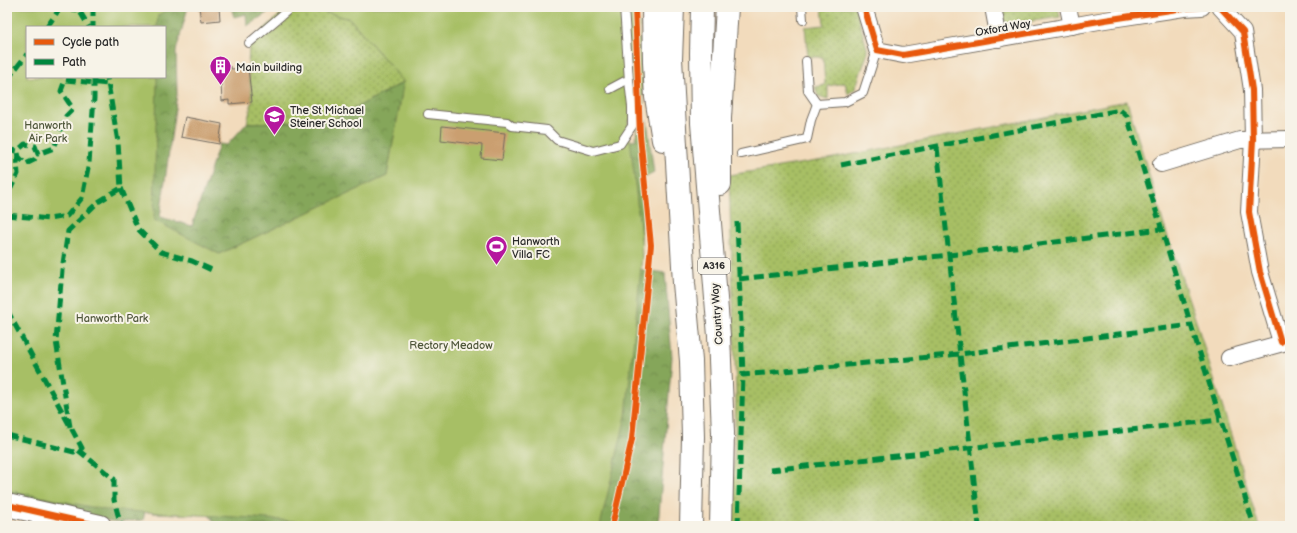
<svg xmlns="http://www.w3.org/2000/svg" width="1297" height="533" font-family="'Balsamiq Sans',sans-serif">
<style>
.grass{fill:url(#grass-dots);stroke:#697548}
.forest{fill:url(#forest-crowns);stroke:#586842}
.park{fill:#a7bf65;stroke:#697548}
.building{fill:#ca9f6f}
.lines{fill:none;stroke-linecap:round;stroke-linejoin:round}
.lane-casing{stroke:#71695e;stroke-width:10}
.street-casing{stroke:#71695e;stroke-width:18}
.secondary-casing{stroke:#71695e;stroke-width:24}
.highway-casing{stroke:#71695e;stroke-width:24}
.lane{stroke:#fff;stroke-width:8}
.street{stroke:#fff;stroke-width:16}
.secondary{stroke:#fff;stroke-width:22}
.highway{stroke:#fff;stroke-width:22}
.quiet{stroke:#00873e;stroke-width:5;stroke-dasharray:10 5;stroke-linecap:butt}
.cycleway-casing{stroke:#f7f3e8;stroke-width:8}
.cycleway{stroke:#e8590c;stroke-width:6}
.labels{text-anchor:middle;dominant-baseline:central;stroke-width:4;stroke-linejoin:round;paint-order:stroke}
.shield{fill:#f7f3e8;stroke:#686764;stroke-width:1}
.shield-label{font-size:10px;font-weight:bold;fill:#2b2b2b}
.street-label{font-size:11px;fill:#2b2b2b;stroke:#f7f3e8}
.poi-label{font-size:11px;fill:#2b2b2b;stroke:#f7f3e8;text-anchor:start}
.park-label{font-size:11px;fill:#50573c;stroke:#f7f3e8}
</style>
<defs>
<pattern id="grass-dots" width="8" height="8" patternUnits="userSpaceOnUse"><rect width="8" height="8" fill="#a7bf65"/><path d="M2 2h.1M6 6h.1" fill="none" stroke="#889b53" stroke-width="1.8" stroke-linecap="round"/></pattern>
<pattern id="forest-crowns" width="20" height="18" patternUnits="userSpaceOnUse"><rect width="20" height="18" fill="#85a65a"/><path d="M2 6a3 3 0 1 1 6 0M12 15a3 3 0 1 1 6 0" fill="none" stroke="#6d874b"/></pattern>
</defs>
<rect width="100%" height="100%" fill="#f7f3e8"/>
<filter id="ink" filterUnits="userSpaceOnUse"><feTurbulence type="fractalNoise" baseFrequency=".025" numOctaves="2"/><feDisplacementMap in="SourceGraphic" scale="8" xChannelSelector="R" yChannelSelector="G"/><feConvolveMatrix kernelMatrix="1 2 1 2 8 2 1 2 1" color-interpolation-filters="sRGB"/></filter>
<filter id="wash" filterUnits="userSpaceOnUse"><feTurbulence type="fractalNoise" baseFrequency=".012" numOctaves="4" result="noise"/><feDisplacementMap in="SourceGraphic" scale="16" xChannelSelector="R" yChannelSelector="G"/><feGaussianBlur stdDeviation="0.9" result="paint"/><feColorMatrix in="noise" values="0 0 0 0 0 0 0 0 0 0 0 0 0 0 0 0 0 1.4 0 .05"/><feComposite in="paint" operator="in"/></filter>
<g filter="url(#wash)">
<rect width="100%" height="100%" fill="#f2dbbc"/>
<g class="grass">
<polygon points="288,7 308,7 350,19 404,82 331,121 247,123 252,102 248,68 249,43"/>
<polygon points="822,7 855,7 868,52 855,89 848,94 845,83 828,86 828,99 818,96 815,87 825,85 823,57 808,57 805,27 824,25"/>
<polygon points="1002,7 1058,7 1060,17 1005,25"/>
<polygon points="1127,101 1164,225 1197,324 1259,526 732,526 736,395 729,175 823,160"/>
</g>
<g class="forest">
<polygon points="132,7 188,7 176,51 177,94 160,217 192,226 219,144 227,145 247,123 331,121 404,82 387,176 219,254 188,239 523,526 217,526 209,515 152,513 146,508 143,520 116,522 57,511 7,497 7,451 151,77 165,77 165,27 137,27"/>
<polygon points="231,7 273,7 273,9 247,26 246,14 234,17"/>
<polygon points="647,121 654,173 642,179 644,201 639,269 665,273 672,357 658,526 591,526 625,144 636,139 637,124"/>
</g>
<polygon class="park" points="7,7 173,7 158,15 157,27 27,27 27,77 157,77 154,220 219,254 387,176 404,82 350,19 308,7 638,7 644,116 628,121 641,238 642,257 626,416 600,526 356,526 255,518 106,510 7,490"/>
<g id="blocks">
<g class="building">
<polygon points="199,7 219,7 220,20 201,22"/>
<polygon points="220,67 231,67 231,69 248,68 252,102 229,104 229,100 222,101"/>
<polygon points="185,117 222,124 219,144 181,137"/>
<polygon points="442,126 505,133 502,160 481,158 482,145 441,140"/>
</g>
</g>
</g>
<g filter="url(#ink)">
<use href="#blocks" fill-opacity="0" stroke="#71695e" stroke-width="1"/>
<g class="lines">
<defs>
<g id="lane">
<polyline points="802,7 803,20"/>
<polyline points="249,43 288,10 288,7"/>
<polyline points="806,61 808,91 817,104 845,102 863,93 877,50"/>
<polyline points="610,89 625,81 629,81 624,7"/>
<polyline points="428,114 507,122 512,126 547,130 557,140 593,151 620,144 632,126 632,107 629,81"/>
<polyline points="741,154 807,139 811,120 817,104"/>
</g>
<g id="street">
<polyline points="864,7 877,50 903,55 1105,20 1184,8 1202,7"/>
<polyline points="993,7 999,39"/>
<polyline points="1068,7 1072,26"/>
<polyline points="1220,7 1243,32 1252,90 1253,139 1249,212 1260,272 1281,342"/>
<polyline points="1161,164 1240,140 1290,139"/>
<polyline points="1229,358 1290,341"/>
</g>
<polyline id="secondary" points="7,505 100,526"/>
<g id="highway">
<polyline points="653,7 654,62 656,97 663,140"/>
<polyline points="673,7 671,59 684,283 691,361 693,437 691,526"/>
<polyline points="702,7 701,53 702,123 719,336 723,433 721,526"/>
<polyline points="720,184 720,118 727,7"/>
</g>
</defs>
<use href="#lane" class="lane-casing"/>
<use href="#street" class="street-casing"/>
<use href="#secondary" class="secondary-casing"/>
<use href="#highway" class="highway-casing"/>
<use href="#lane" class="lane"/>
<use href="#street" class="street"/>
<use href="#secondary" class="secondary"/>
<use href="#highway" class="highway"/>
<g class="quiet">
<polyline points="93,7 93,27"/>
<polyline points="47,27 60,8 79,10 89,27"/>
<polyline points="7,80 27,54"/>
<polyline points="937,147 979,526"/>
<polyline points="7,149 17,151 25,144 35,146 38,154 54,148 66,116 73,109 61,91 65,80 108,84"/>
<polyline points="18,153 19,157 26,164 34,160 38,154"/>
<polyline points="841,165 1120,110 1127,116 1191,325 1254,526"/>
<polyline points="121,188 138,229 161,252 192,261 214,271"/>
<polyline points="7,189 11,188 18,174 17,162 19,157"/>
<polyline points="7,215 49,219 67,216 82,198 89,163 94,98 94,77"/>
<polyline points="737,222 743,375 960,354 1191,325"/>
<polyline points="739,279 949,255 1161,229"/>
<polyline points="7,310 82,448 74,452 7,435"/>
<polyline points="70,427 56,341 62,270 68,231 98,202 121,188 118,142 107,77"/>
<polyline points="78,450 114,479 114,500 121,526"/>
<polyline points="770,470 1220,420"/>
<polyline points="738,526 743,375"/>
</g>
<defs>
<g id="cycleway">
<polyline points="864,7 877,50 903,55 1105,20 1184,8 1202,7"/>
<polyline points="1220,7 1243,32 1252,90 1253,139 1249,212 1260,272 1281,342"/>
<polyline points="7,505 100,526"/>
<polyline points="612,526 632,439 651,245 640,135 635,7"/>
</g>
</defs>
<use href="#cycleway" class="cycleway-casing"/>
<use href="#cycleway" class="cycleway"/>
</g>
</g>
<defs>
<symbol id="building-pin" viewBox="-11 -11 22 30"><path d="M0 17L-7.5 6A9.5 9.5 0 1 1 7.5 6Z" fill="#b5179e" stroke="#f7f3e8"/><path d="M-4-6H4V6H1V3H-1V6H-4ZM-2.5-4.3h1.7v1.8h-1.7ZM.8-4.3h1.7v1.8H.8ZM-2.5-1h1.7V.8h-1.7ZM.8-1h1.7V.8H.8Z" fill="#fff"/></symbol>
<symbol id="school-pin" viewBox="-11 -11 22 30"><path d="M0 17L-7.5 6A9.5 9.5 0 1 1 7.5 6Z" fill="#b5179e" stroke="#f7f3e8"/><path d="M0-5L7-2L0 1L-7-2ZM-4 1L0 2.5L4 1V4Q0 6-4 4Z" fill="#fff"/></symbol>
<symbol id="stadium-pin" viewBox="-11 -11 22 30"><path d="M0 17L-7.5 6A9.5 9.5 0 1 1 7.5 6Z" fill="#b5179e" stroke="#f7f3e8"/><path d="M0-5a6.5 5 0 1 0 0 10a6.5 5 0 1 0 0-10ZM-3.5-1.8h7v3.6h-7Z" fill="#fff"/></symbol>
</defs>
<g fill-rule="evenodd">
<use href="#building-pin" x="208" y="54" width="25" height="34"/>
<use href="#school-pin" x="262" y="104" width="25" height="34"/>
<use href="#stadium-pin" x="484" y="234" width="25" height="34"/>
</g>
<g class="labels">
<rect class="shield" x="698" y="258" width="32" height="16" rx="3"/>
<g class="shield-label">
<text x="714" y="266">A316</text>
</g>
<g class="street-label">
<text transform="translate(1003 28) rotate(-10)">Oxford Way</text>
<text transform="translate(717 314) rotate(-94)">Country Way</text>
</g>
<g class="poi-label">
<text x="236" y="67">Main building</text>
<text x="290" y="110">The St Michael<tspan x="290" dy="13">Steiner School</tspan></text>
<text x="512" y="241">Hanworth<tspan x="512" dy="13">Villa FC</tspan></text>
</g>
<g class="park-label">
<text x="48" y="125">Hanworth<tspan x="48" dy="13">Air Park</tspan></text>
<text x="112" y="318">Hanworth Park</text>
<text x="451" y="345">Rectory Meadow</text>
</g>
</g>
<rect width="1297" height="533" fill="none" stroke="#f7f3e8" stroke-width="24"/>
<rect x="26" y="26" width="140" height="52" fill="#f7f3e8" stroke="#a5a39c"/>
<rect x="34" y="39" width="20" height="6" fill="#e8590c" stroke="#a5a39c"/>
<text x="62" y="46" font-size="12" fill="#2b2b2b">Cycle path</text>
<rect x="34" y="59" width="20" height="6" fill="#00873e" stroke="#a5a39c"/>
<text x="62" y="66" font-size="12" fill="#2b2b2b">Path</text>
</svg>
